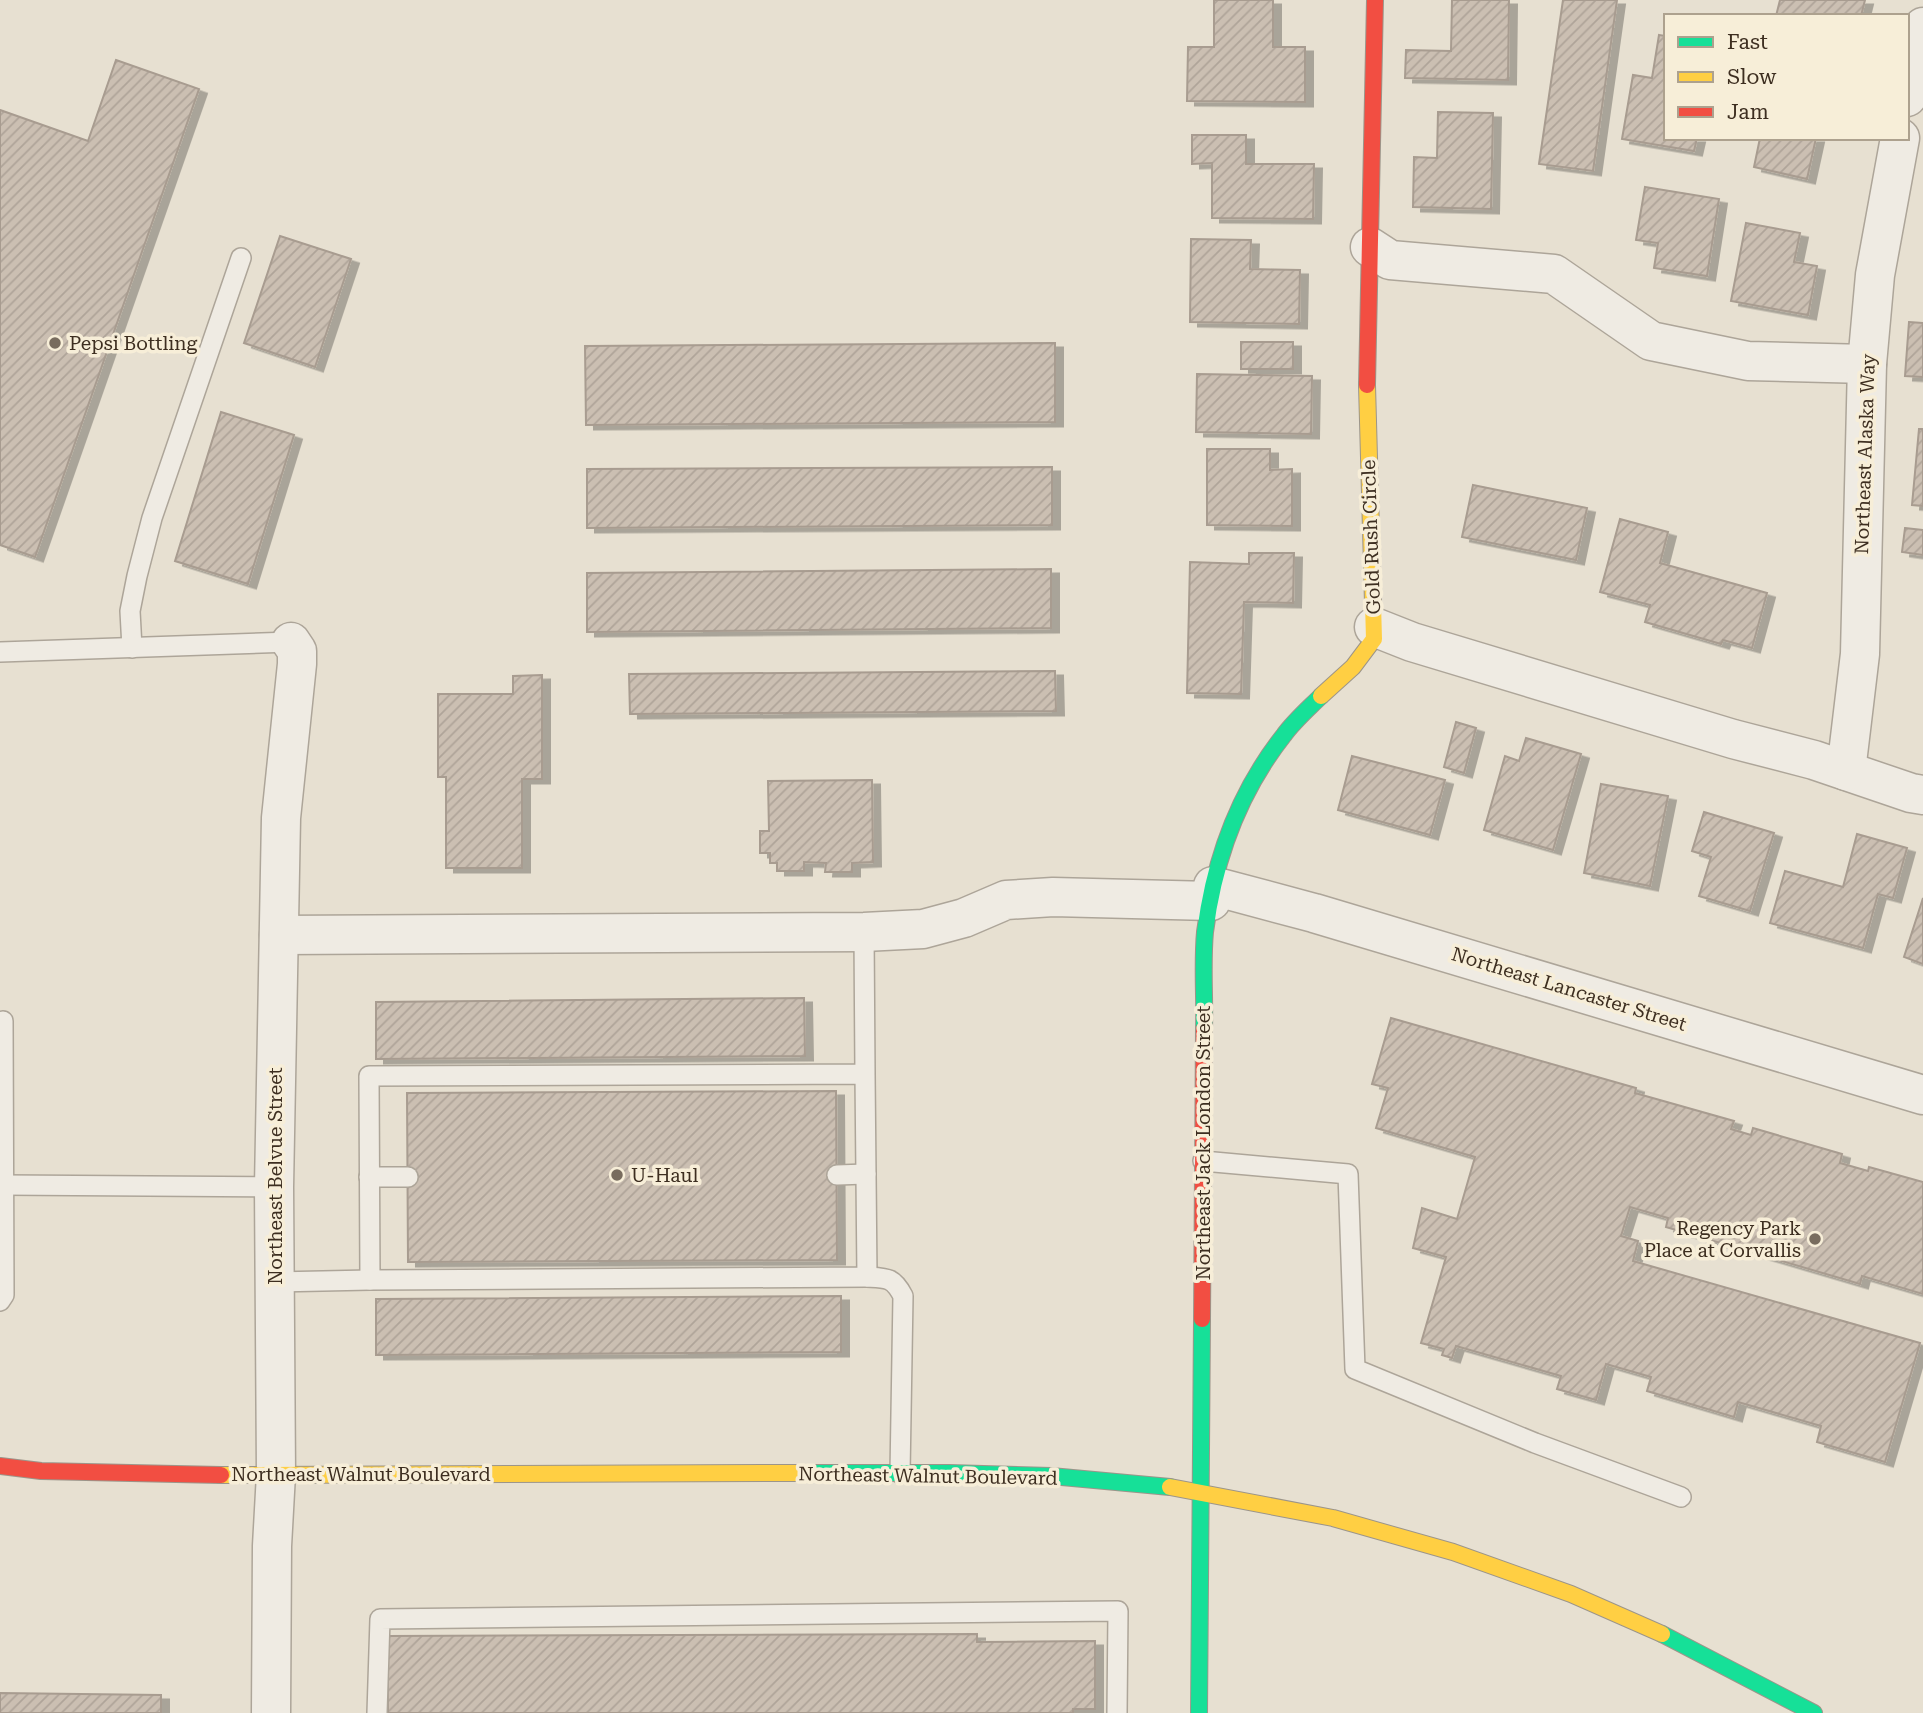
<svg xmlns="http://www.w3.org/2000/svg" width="1923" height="1713" font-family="'Roboto Serif',serif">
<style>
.building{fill:url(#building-hatch);stroke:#a89c90;stroke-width:2;filter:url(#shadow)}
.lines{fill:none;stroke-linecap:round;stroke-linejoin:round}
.lane-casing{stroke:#ada599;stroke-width:22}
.street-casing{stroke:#ada599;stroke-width:41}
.fast-casing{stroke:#9c958a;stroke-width:18}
.slow-casing{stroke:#9c958a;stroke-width:18}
.jam-casing{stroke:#9c958a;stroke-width:18}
.lane{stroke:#efebe3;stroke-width:19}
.street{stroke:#efebe3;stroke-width:38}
.fast{stroke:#16e098;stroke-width:16}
.slow{stroke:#ffcf43;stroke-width:16}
.jam{stroke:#f24e42;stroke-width:16}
.poi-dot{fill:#786c5e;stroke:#f7eed8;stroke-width:2.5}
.labels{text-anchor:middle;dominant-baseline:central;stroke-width:7;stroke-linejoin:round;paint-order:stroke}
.poi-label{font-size:19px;fill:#3d2e20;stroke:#f7eed8;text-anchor:start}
.street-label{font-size:19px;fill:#3d2e20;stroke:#f7eed8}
</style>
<defs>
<pattern id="building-hatch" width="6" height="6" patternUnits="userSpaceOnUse" patternTransform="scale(1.75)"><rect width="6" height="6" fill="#cbbfb2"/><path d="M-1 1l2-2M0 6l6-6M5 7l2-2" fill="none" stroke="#afa499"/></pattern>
<filter id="shadow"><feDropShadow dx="8" dy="4.5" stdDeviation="0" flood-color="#0004"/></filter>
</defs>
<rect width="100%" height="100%" fill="#e7e0d1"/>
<g class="building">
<polygon points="1214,0 1273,0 1273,47 1305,47 1305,102 1187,101 1188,47 1214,47"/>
<polygon points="1452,0 1509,0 1508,80 1405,78 1406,50 1451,51"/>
<polygon points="1563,0 1617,0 1593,171 1539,164"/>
<polygon points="1780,0 1865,0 1861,16 1776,16"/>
<polygon points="1659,35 1666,36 1666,138 1697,138 1694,151 1622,139 1633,75 1652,78"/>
<polygon points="116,60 199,89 35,557 0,545 0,110 88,141"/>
<polygon points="1438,112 1493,113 1491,209 1413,207 1414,157 1437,158"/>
<polygon points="1192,135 1246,135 1246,164 1314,164 1313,219 1212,218 1212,163 1192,164"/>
<polygon points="1760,138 1816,138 1807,179 1754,167"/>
<polygon points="1645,187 1719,199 1707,276 1654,268 1658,243 1636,240"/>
<polygon points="1746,223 1800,233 1794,262 1817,266 1808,315 1731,301"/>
<polygon points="280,236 351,259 315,367 244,343"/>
<polygon points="1191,239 1251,240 1250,269 1300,270 1299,324 1190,322"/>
<polygon points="1909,322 1923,323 1923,377 1905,376"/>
<rect x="1241" y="342" width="52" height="27"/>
<polygon points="1055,343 1055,422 586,425 585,346"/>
<polygon points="1197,374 1312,376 1311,434 1196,432"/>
<polygon points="221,412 294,435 248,584 175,561"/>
<polygon points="1919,429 1923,429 1923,506 1912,505"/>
<polygon points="1207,449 1270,449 1270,470 1292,469 1292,526 1207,525"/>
<polygon points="1052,467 1052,525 587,528 587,469"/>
<polygon points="1473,485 1587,508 1576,560 1462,537"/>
<polygon points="1620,519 1668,532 1660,563 1767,593 1752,648 1723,640 1721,644 1645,622 1650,605 1600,592"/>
<polygon points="1905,528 1923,530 1923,555 1902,552"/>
<polygon points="1249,553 1294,553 1293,603 1244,602 1241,694 1187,693 1190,562 1249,564"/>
<polygon points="1051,569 1051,628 587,632 587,573"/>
<polygon points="1055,671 1056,711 630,714 629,674"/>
<polygon points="542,675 542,779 522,779 522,868 446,868 446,777 438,777 438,694 513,694 513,676"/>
<polygon points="1456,722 1476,728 1464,773 1444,767"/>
<polygon points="1526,738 1581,754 1553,850 1484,830 1505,756 1519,761"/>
<polygon points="1352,756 1445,780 1430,835 1338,810"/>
<polygon points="872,780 873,862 852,863 852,872 825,872 826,863 804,862 804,871 777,871 777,863 770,863 770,853 760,853 760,831 769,831 768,781"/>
<polygon points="1601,784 1668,796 1650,886 1584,873"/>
<polygon points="1704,812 1774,833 1750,911 1699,896 1711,857 1692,851"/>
<polygon points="1857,834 1907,848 1893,898 1878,894 1863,948 1770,923 1785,871 1843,887"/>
<polygon points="1923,898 1923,964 1904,957"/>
<polygon points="804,998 805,1056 376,1059 376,1002"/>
<polygon points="1391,1018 1636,1088 1635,1093 1734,1121 1731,1129 1751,1135 1753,1128 1842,1154 1840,1163 1868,1171 1869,1167 1923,1182 1923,1294 1862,1276 1860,1284 1666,1227 1668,1218 1630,1207 1621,1236 1638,1241 1633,1261 1920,1343 1885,1462 1817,1442 1821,1426 1738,1402 1734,1417 1647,1391 1651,1377 1606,1364 1596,1400 1557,1389 1561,1376 1456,1346 1452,1358 1442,1355 1444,1349 1421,1343 1446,1257 1413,1248 1422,1208 1457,1219 1475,1157 1376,1128 1388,1088 1372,1084"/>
<polygon points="836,1091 837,1260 408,1262 407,1093"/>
<polygon points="841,1296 841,1352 376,1355 376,1299"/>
<polygon points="977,1634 977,1642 1095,1641 1095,1709 1073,1709 1073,1713 388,1713 387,1636"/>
<polygon points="0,1693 161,1695 161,1713 0,1713"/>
</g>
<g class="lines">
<defs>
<g id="lane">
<polyline points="132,648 130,611 137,576 152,518 241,258"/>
<polyline points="0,652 291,642"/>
<polyline points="864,932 865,1074 369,1076 370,1280 867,1277 865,1074"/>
<polyline points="1203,1161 1348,1174 1355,1369 1535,1443 1681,1497"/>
<polyline points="837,1175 866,1174"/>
<polyline points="369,1177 408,1177"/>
<polyline points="3,1185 274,1187"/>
<path d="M867,1277C887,1278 893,1277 903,1296L900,1473"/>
<polyline points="275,1282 370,1280"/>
<polyline points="0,1301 4,1295 3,1021"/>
<polyline points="377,1713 380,1619 1118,1611 1117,1713"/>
</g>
<g id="street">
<polyline points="1907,97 1923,27"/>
<polyline points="1370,247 1390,260 1554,274 1651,341 1748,361 1867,364"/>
<polyline points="1374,627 1412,642 1733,739 1814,760 1911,793 1923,795"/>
<polyline points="1846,771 1860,654 1867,364 1875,275 1900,138"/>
<polyline points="1213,886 1314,913 1923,1095"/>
<polyline points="279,935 864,932 923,929 964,918 1006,900 1053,897 1211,901"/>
<polyline points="271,1713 272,1546 276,1474 274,1187 281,818 297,664 297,651 291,642"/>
</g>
<g id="fast">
<path d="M1204,1029C1205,998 1202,964 1205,932C1214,861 1239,792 1284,735C1294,721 1309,708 1321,696"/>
<polyline points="796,1473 949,1473 1051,1476 1170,1487"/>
<polyline points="1662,1634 1814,1713"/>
<polyline points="1199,1713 1202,1319"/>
</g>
<g id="slow">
<polyline points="1321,696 1353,667 1374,639 1367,385"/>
<polyline points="221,1475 796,1473"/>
<polyline points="1170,1487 1333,1518 1453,1552 1571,1594 1662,1634"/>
</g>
<g id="jam">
<polyline points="1367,385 1375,0"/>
<polyline points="1202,1319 1204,1029"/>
<polyline points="0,1466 41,1471 221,1475"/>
</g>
</defs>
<use href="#lane" class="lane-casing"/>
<use href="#street" class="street-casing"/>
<use href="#fast" class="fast-casing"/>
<use href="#slow" class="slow-casing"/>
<use href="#jam" class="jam-casing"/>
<use href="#lane" class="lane"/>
<use href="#street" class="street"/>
<use href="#fast" class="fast"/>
<use href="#slow" class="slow"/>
<use href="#jam" class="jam"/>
</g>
<g class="poi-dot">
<circle cx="55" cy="343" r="7"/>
<circle cx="617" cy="1175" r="7"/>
<circle cx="1815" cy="1239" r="7"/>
</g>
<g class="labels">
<g class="poi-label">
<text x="69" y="343">Pepsi Bottling</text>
<text x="631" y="1175">U-Haul</text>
<text x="1801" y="1228" text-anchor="end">Regency Park<tspan x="1801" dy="22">Place at Corvallis</tspan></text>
</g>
<g class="street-label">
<text transform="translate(1865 454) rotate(-88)">Northeast Alaska Way</text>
<text transform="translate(1371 537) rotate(-92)">Gold Rush Circle</text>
<text transform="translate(1569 989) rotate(17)">Northeast Lancaster Street</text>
<text transform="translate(1203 1143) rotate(-90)">Northeast Jack London Street</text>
<text transform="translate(275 1176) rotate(-90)">Northeast Belvue Street</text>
<text x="361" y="1474">Northeast Walnut Boulevard</text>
<text transform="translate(928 1476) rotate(1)">Northeast Walnut Boulevard</text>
</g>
</g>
<rect x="1664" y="14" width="245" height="126" fill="#f7eed8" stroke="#ada18e" stroke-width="2"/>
<rect x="1678" y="37" width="35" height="10" fill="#16e098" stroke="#ada18e" stroke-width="2"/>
<text x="1727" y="49" font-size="21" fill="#3d2e20">Fast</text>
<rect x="1678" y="72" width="35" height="10" fill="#ffcf43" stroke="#ada18e" stroke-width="2"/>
<text x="1727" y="84" font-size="21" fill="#3d2e20">Slow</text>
<rect x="1678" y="107" width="35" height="10" fill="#f24e42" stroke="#ada18e" stroke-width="2"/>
<text x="1727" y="119" font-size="21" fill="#3d2e20">Jam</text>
</svg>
